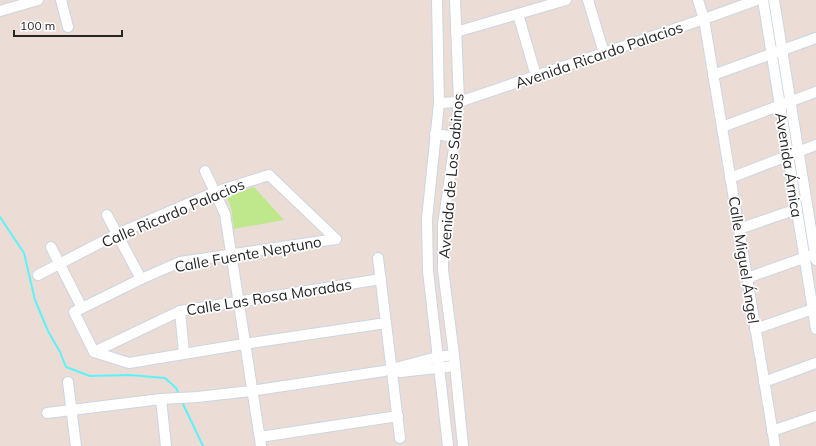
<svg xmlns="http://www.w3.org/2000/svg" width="816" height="446" font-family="Mulish,sans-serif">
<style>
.green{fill:#bfe88c}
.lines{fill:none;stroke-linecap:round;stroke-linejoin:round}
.stream{stroke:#5df2f9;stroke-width:2}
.minor-casing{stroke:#cbd5e2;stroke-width:12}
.minor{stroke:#fff;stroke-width:10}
.labels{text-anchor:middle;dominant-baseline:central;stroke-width:3.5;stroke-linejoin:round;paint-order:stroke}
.street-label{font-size:15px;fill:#272727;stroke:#fff}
</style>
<rect width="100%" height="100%" fill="#ebddd6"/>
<polygon class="green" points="254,187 284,220 234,229 231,208 227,197"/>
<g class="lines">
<g class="stream">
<polyline points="0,217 24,253 35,300 48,331 60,352 66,367 90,376 130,375 165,378 176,388 179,394"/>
<polyline points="182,402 203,446"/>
</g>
<defs>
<g id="minor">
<polyline points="61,0 68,27"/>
<polyline points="437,0 439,103 427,219 428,271 448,446"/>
<polyline points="455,0 459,102 454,148 443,225 443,270 454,355 463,446"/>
<polyline points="588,0 604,53"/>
<polyline points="698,0 704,19 775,446"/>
<polyline points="763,0 816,329"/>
<polyline points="774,0 816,260"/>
<polyline points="0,11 38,0"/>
<polyline points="518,14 536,76"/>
<polyline points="456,32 566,0"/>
<polyline points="713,75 816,38"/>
<polyline points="439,103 459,102 704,19 757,0"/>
<polyline points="722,127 816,92"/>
<polyline points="435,134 455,137"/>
<polyline points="205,171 225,214 261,446"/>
<polyline points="730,178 816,145"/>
<polyline points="107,215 141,279"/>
<polyline points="739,229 797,209"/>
<polyline points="336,239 180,262 141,279 74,312 94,352 129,363 244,344 386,323"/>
<polyline points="51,247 82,308"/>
<polyline points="378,258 400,438"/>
<polyline points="38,275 117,234 215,192 269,175 336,239"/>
<polyline points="747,278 809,256"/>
<polyline points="180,311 184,353"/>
<polyline points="755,329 813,309"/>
<polyline points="94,352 180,311 381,279"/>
<polyline points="400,372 455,366"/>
<polyline points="68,382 76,446"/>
<polyline points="764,382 816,363"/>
<polyline points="161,399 166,446"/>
<polyline points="47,413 161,399 197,397 251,391 384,371 437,357 454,355"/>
<polyline points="772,431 816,416"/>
<polyline points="260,437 398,416"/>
</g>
</defs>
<use href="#minor" class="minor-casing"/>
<use href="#minor" class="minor"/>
</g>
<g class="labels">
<g class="street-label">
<text transform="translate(599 55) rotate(-19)">Avenida Ricardo Palacios</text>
<text transform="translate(789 165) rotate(81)">Avenida Árnica</text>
<text transform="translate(451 176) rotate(-85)">Avenida de Los Sabinos</text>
<text transform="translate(173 213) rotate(-23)">Calle Ricardo Palacios</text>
<text transform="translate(248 254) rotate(-10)">Calle Fuente Neptuno</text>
<text transform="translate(744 260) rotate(81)">Calle Miguel Ángel</text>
<text transform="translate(269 297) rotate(-9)">Calle Las Rosa Moradas</text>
</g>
</g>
<path d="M14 30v6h108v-6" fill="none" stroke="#272727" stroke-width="2"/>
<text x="20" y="30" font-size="12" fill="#272727" stroke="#ffffff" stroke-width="3" paint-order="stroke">100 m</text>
</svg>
